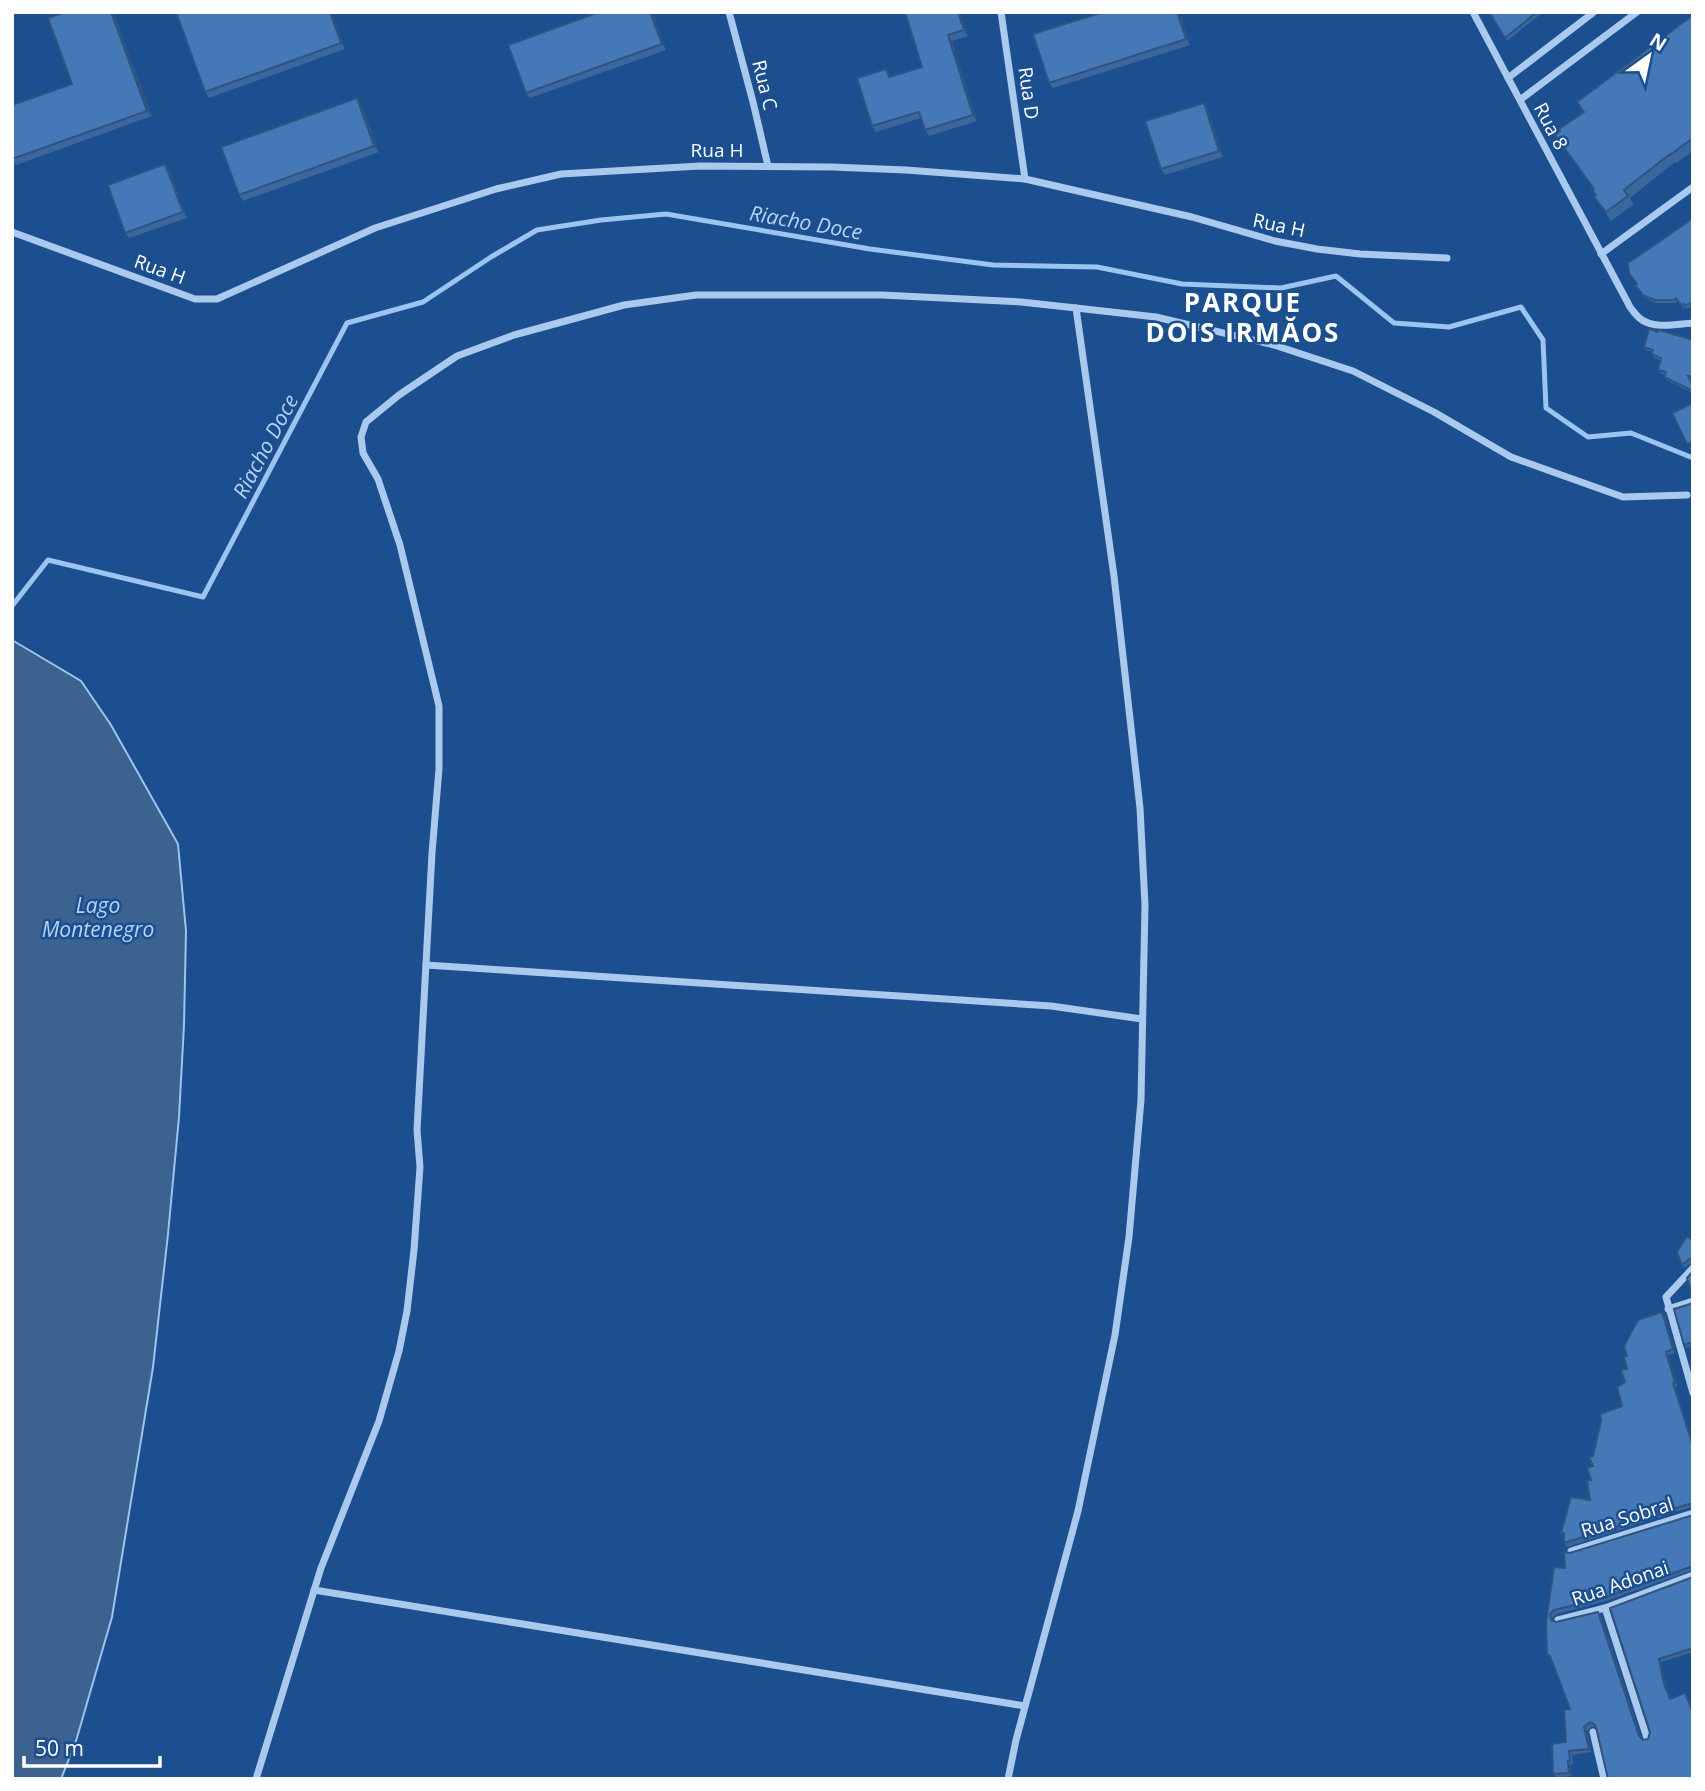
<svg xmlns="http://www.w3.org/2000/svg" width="1705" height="1791" font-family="'Open Sans',sans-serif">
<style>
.water{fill:#3c6290;stroke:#9cc4f0;stroke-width:2}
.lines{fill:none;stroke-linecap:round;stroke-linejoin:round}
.stream{stroke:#9cc4f0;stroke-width:5}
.minor{stroke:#a9c9ee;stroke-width:7}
.wall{fill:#3a679d}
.shaded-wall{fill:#305480}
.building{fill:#4478b7;stroke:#305480;stroke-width:2}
.labels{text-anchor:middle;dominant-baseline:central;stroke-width:5;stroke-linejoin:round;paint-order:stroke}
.street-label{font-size:19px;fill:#fff;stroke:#1b4f8f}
.water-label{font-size:21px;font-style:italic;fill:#b5d3f5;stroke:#1b4f8f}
.district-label{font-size:26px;font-weight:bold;letter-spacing:2px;fill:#fff;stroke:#1b4f8f}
</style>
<rect width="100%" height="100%" fill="#1b4f8f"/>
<polygon class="water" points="12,640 81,681 111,725 178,844 186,931 184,1025 179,1117 168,1234 153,1367 112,1617 76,1741 61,1779 12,1779"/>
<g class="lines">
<polyline class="stream" points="12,606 48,560 203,597 347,323 423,302 491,257 537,230 601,220 666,214 870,249 993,265 1097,267 1182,284 1281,288 1336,276 1394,323 1449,327 1521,307 1543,340 1546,408 1588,437 1631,433 1693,458"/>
<g class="minor">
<polyline points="729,12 753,102 768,166"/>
<polyline points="1001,12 1025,179"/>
<path d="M1473,12L1630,307C1633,311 1637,317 1642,320C1655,329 1677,324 1693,323"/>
<polyline points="1508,78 1594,12"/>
<polyline points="1520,100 1637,12"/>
<polyline points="12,232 195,299 217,299 375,228 496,189 561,174 700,166 832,167 906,170 1025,179 1192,217 1275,241 1317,249 1360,254 1447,258"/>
<polyline points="1601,254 1693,187"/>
<polyline points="426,965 1051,1006 1142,1019"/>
<polyline points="1693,1268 1666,1297 1693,1393"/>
<polyline points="1668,1309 1693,1301"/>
<polyline points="1571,1551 1693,1513"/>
<polyline points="314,1590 1025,1706"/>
<polyline points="1605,1608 1647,1738"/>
<polyline points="1558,1620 1605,1608 1693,1575"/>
<polyline points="1593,1732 1604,1779"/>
<polyline points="256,1779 321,1568 379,1421 399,1351 407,1311 414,1250 420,1167 417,1130 432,853 439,769 439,706 400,545 378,479 363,453 361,437 366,422 399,395 457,356 514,335 624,305 696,295 882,295 1021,302 1076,308 1156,317 1274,345 1353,371 1434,412 1511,457 1623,497 1687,495"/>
<polyline points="1008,1779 1016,1740 1078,1511 1115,1335 1129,1237 1141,1100 1145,905 1140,808 1114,576 1076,308"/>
</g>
</g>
<g class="wall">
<polygon points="65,12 113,12 152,116 16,165 12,160 12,105 72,84"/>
<polygon points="176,12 332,12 345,49 209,98 205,92"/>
<polygon points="652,12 666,50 530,98 526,93"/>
<polygon points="905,12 960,12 968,36 952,41 977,121 929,136 925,130 921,118 876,132 872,126 886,69 891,77 922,67"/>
<polygon points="1103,12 1180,12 1190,45 1053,88 1049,83"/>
<polygon points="1489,12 1543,12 1507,41"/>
<polygon points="1693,15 1693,151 1676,163 1675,162 1630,198 1634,204 1611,221 1594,197 1596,195 1594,189"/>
<polygon points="357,98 361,104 379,152 243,201 239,195"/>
<polygon points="1208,109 1223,157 1165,175 1161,169"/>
<polygon points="165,164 169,170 187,218 129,238 125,233"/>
<polygon points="1693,218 1693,306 1687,309 1686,307 1684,309 1678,301 1676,303 1656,303 1645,298 1635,285 1669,235"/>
<polygon points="1693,340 1693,379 1690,379 1693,385 1693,393 1666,380 1664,377 1665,375 1660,373 1658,370 1660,360 1654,358 1651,354 1652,352 1646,350 1644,347"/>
<polygon points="1693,1241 1693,1262 1684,1268 1682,1265"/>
<polygon points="1693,1303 1693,1346 1687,1348 1684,1345"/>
<polygon points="1665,1316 1675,1353 1668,1355 1678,1386 1675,1387 1693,1442 1693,1508 1691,1507 1567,1547 1564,1543 1564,1536 1561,1533 1590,1500 1593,1466 1593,1456 1622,1406 1627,1369 1627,1356"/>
<polygon points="1693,1515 1693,1570 1603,1602 1556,1614 1552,1618 1553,1621 1556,1622 1598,1612 1601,1615 1641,1738 1643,1740 1648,1739 1650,1732 1610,1608 1693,1577 1693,1652 1661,1662 1667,1688 1671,1699 1687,1697 1693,1710 1693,1779 1592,1726 1587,1731 1591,1752 1572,1755 1573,1764 1570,1765 1571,1776 1556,1778 1553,1774 1566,1742 1570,1709 1551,1659 1547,1655 1546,1622 1570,1553"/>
</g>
<g class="shaded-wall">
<polygon points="111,12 113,12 152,116 147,111"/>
<polygon points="330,12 332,12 345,49 341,43"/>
<polygon points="650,12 652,12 666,50 662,44"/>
<polygon points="958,12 960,12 968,36 964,30"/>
<polygon points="1177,12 1180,12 1190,45 1186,39"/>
<polygon points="948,35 952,41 977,121 973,115"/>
<polygon points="357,98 361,104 379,152 374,146"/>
<polygon points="1204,103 1208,109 1223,157 1219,151"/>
<polygon points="165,164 169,170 187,218 183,212"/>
<polygon points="1662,1312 1665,1316 1675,1353 1673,1349"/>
<polygon points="1666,1352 1668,1355 1678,1386 1675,1383"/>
<polygon points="1673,1383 1675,1387 1693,1442 1693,1446"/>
<polygon points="1598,1612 1601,1615 1641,1740 1639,1736"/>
<polygon points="1659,1659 1661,1662 1667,1688 1672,1703 1664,1684"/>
<polygon points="1584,1727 1587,1731 1591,1752 1589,1749"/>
<polygon points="1568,1761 1570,1765 1571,1776 1569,1773"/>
</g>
<g class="building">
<polygon points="65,12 111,12 147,111 12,159 12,105 72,84 48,18"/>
<polygon points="176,12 330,12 341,43 205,92"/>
<polygon points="599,12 650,12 662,44 526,93 508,45"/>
<polygon points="905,12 958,12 964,30 948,35 973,115 925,130 919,112 872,126 857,78 886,69 889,77 922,67"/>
<polygon points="1103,12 1177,12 1186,39 1049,83 1033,34"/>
<polygon points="1489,12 1537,12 1505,38"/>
<polygon points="1693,15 1693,138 1670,155 1670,154 1624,190 1628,196 1606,212 1594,197 1596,195 1592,190 1594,189 1555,135 1560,131 1559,129 1584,112 1577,102"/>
<polygon points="357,98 374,146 239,195 221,147"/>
<polygon points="1204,103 1219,151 1161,169 1145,121"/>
<polygon points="165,164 183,212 125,233 108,185"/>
<polygon points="1693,218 1693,302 1685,306 1684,304 1681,305 1676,298 1674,300 1654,300 1643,295 1635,285 1637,284 1629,273 1628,263 1669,235"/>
<polygon points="1649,329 1658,332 1659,330 1693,340 1693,377 1688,376 1693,386 1693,391 1664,377 1666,372 1658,370 1661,358 1651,354 1653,350 1644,347"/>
<polygon points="1693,403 1693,442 1687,444 1672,413"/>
<polygon points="1687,1236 1693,1241 1693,1259 1689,1259 1682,1265 1677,1252"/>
<polygon points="1693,1271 1693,1292 1691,1292 1687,1278"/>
<polygon points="1693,1303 1693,1345 1692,1342 1684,1345 1674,1309"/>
<polygon points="1662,1312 1673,1349 1666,1352 1675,1383 1673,1383 1693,1446 1693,1505 1689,1504 1564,1543 1564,1533 1561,1533 1571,1497 1590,1500 1587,1481 1591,1480 1587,1468 1593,1466 1589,1457 1593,1456 1601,1421 1600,1414 1622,1406 1617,1387 1625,1382 1621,1370 1627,1369 1624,1357 1627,1356 1624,1346 1638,1320"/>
<polygon points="1693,1515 1693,1566 1601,1599 1554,1610 1550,1614 1551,1620 1556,1622 1598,1612 1639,1736 1643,1740 1648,1739 1650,1732 1610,1608 1693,1577 1693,1648 1659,1659 1664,1684 1670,1699 1685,1693 1693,1713 1693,1779 1608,1779 1596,1727 1594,1724 1590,1722 1584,1727 1589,1749 1569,1751 1570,1761 1568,1761 1569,1773 1553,1774 1552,1744 1566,1742 1564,1710 1570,1709 1550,1656 1547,1655 1546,1622 1554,1567 1565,1568 1564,1552 1570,1553"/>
</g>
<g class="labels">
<g class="street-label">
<text transform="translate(765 85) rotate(76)">Rua C</text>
<text transform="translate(1029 93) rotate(82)">Rua D</text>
<text transform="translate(1551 126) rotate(62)">Rua 8</text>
<text x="717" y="150">Rua H</text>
<text transform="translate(1279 225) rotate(12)">Rua H</text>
<text transform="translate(160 269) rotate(20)">Rua H</text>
<text transform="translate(1627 1517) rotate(-17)">Rua Sobral</text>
<text transform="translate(1620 1583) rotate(-19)">Rua Adonai</text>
</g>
<g class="water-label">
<text transform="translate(806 222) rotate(10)">Riacho Doce</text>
<text transform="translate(265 446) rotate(-62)">Riacho Doce</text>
<text x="98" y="905">Lago<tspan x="98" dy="24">Montenegro</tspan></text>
</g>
<g class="district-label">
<text x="1243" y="302">PARQUE<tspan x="1243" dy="30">DOIS IRMĂOS</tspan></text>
</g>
</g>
<rect width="1705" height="1791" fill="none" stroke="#ffffff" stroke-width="28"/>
<g transform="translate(1649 56) rotate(33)" stroke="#1b4f8f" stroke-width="5" paint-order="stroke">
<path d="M0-5L12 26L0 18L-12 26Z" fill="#ffffff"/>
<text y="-10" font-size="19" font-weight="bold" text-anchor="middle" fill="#ffffff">N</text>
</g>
<path d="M24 1756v10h136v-10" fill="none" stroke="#ffffff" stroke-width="3.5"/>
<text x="35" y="1756" font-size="21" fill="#ffffff" stroke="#1b4f8f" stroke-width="5" paint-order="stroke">50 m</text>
</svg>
